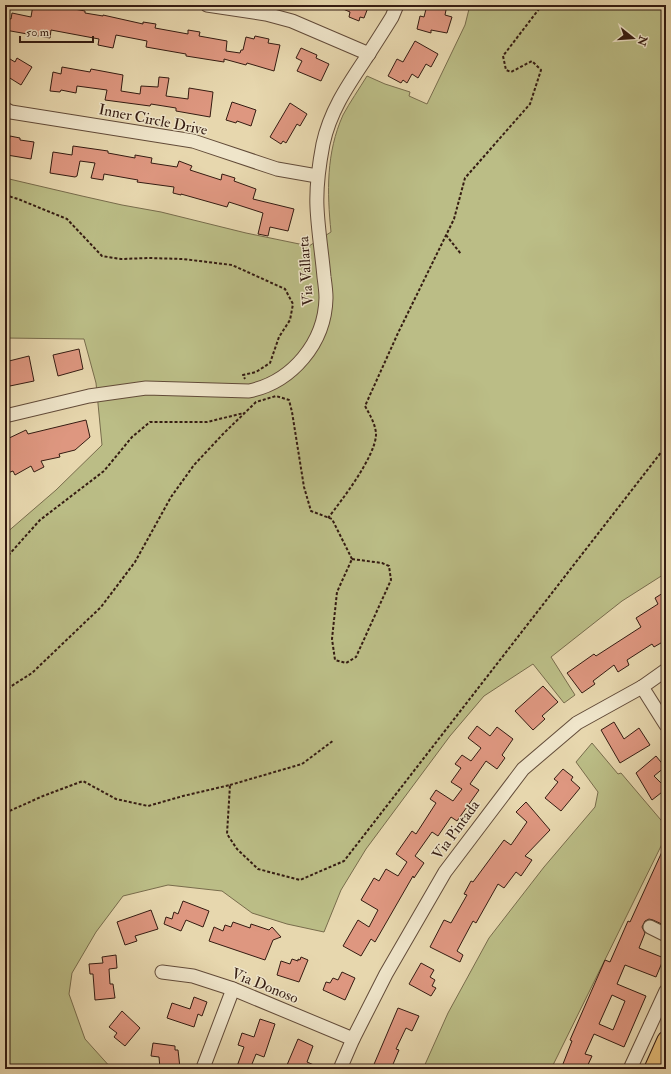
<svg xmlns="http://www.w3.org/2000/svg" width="671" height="1074" font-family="'IM FELL Double Pica',serif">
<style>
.green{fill:#bbbd86;stroke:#786c4c}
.building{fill:#de9780;stroke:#351c12;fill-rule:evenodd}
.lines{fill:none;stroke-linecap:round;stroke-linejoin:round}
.minor-casing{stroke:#624b39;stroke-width:15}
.major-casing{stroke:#351c12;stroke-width:19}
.path{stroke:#351c12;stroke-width:2;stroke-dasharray:3 2;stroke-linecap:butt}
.minor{stroke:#efe5ca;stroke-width:13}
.major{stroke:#e4bc77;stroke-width:17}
.labels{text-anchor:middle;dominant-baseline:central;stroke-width:3;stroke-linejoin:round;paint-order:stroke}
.street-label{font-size:15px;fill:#351c12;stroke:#efe5ca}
</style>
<rect width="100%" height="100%" fill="#e7d7ae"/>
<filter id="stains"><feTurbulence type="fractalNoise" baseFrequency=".005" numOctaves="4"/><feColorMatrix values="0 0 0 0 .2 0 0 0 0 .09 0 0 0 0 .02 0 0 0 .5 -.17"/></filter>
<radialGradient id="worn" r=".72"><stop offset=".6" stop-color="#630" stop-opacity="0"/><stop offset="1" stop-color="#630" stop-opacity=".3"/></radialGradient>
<g class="green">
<path d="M470,5H666V573L622,601L551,657L575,695L564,703L533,664L484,696L450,736L366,849L341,890L324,932L287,924L252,913L222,891L168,885L123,896L96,932L72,973L69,994L85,1039L112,1069H5V534L56,490L102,445L96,383L84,339L5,338V178L82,196L122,205L161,212L246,233L309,246L331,232C327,192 326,153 343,115C350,102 359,89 367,76L385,84L410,92L409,96L427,104L465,25Z"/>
<polygon points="592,743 618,774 621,773 666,826 666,836 556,1059 551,1069 423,1069 448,1013 489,938 544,867 595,807 598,792 576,762"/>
</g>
<g class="building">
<polygon points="33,5 53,5 85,11 85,13 103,16 103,15 143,24 143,22 156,24 155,28 188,34 188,30 200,32 199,36 227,41 226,51 240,53 241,50 243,50 246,37 254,39 255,36 269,39 268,43 280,45 274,71 247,63 246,65 224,59 224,62 186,56 186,54 146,47 147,41 116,35 113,48 98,45 99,39 51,30 50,38 5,30 5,18 11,19 12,13 31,17"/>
<polygon points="334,5 369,5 364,18 360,17 359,21 349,17 350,12"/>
<polygon points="427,5 447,5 445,15 452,17 447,33 431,30 431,33 417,29 420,16 424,17"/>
<polygon points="415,41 438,54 431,67 426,64 418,78 412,74 407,83 403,80 401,83 388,76 397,59 403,62"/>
<polygon points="301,48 317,55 316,58 329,64 321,81 297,71 302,61 296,58"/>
<polygon points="5,56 15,62 17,58 32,67 21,85 5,75"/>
<polygon points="62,67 90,72 91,69 123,75 121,91 140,94 141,86 158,87 159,77 169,78 166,96 188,99 189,88 213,92 210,117 176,111 176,108 151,104 150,106 105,100 107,90 77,86 76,93 61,90 60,92 50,91 53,72 61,74"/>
<polygon points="232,102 256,110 251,126 237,121 236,123 226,120"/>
<polygon points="290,103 307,114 300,126 297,124 286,143 283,141 281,144 270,137"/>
<polygon points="10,136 20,138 20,140 34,142 31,159 7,155"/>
<polygon points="73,146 108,151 108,153 135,158 135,155 152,158 151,163 177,167 179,161 192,166 190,170 221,180 222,174 235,178 234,181 256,189 253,199 294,209 288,231 270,227 268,236 258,234 263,213 229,202 227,207 181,194 181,195 173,193 174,187 137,182 138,180 104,174 103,180 91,178 95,163 80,161 77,176 75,177 50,173 53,152 72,155"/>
<polygon points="79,349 83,369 58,376 53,355"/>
<polygon points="29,356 34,381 5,387 5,374 7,373 5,362"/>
<polygon points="86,420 90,437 75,450 59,454 60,457 41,461 44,467 34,472 31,466 15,475 13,471 5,474 5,440 26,430 28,434"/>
<polygon points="663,593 666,597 666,628 663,630 666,634 666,640 654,647 652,644 627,660 629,665 618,672 614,665 593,681 595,684 582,693 567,673 594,654 596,656 641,627 636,618 658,604 655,598"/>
<polygon points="543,686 558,702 542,716 545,719 533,730 515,711"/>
<polygon points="614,722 624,739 639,728 650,745 620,763 601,730"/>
<polygon points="477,726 490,736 497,727 513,739 502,755 505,758 497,769 486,761 470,784 479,790 457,821 451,817 438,836 432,832 415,856 424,863 414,878 413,876 375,942 371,939 361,956 343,946 358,920 369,927 378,910 361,900 374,878 379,881 386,869 398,876 407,862 396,854 412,831 416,834 436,803 430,799 436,790 453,801 462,789 451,782 461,768 455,764 462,755 471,761 481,748 468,738"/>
<polygon points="656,756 665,767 654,776 666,788 666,789 652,800 636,773"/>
<polygon points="563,769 573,777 571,780 580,788 561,811 545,798 558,782 554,779"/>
<polygon points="526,802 550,830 525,856 532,860 521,876 516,872 504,888 498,884 476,923 473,921 457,951 463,955 460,962 430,947 444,920 451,923 467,895 464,894 471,881 473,882 504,840 511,845 527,822 516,812"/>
<path d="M666,843V893L662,902L666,904V926L653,920L649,919L645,921L642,927L645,933L639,948L664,958L656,977L625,965L617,984L646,996L624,1047L594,1034L585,1054L592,1056L586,1069H561L572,1041L570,1040L605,960L610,962L628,921L630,922ZM612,995L625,1001L613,1030L599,1024Z"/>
<polygon points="183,901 209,911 203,927 186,920 181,931 164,924 166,917 172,919 174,912 178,914"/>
<polygon points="151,910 158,929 135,936 137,941 125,945 117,922"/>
<polygon points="233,922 250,928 251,924 269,930 272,927 281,937 273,940 265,960 209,941 214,927 223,931 225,925 231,927"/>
<polygon points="116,955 117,968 109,969 110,984 113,984 115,998 95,1000 93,974 90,974 89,964 103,963 102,957"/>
<polygon points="301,957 308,960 299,982 277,975 281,961 290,964 292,959 298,961 298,959 300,960"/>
<polygon points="421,963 434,970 430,977 435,980 432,986 436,988 431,996 409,984"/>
<polygon points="342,972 355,978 345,1000 323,990 326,982 330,983 333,978 338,980"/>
<polygon points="194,997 207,1002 202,1016 198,1014 194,1027 167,1018 172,1003 190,1009"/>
<polygon points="398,1008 419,1016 412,1031 406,1028 396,1049 399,1050 391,1069 372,1069"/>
<polygon points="122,1011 140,1028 125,1046 114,1037 117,1033 109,1027"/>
<polygon points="260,1019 275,1024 264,1057 256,1054 250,1069 236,1069 244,1047 238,1045 242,1033 254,1037"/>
<polygon points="298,1039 313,1046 307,1062 323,1069 296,1069 287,1065"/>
<polygon points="153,1043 175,1046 175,1050 178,1050 180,1068 160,1069 159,1057 151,1056"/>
</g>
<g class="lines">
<defs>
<g id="minor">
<polyline points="207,5 266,14 292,21 369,54"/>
<polyline points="5,109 11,112 193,141 277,169 317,176"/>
<path d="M5,416L89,396L146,388L249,391C292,382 325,343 326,298C326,291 325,284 324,277C322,254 318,230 317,207C316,186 319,165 323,144C330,111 348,85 366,58C375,44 384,30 392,17L397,5"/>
<polyline points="642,687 666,725"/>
<polyline points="650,927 666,935"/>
<polyline points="162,972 193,976 233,989 353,1039"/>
<polyline points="203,1068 233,989"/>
<polyline points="340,1069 353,1039 386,974 445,872 523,769 577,723 642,687 666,670"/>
<polyline points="630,1069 666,991"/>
</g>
<polyline id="major" points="653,1069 666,1040"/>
</defs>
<use href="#minor" class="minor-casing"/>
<use href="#major" class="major-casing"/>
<g class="path">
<polyline points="5,195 18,199 67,219 102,256 121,259 149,258 183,259 232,265 285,289 293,304 290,320 279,337 270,363 256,372 243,375 245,379"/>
<polyline points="446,235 461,254"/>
<path d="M328,518C342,500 375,457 376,435C376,425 370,415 365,406L398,333L454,219L465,178L530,104L541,70L532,61L511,72L506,70L503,56L542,5"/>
<polyline points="5,559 40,520 104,471 132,437 150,422 207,422 244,413"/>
<polygon points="352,559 382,563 389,566 391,580 356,657 346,663 335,660 332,639 337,592"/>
<polyline points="5,693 10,687 32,673 101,607 135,562 171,497 194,465 224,433 256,402 276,396 289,400 292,412 304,487 311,511 332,519 352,559"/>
<polyline points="230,785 302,764 334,740"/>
<polyline points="5,813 43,796 83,781 116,799 148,806 183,796 230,785 227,834 237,849 258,869 300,880 344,861 666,446"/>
</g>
<use href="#minor" class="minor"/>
<use href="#major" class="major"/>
</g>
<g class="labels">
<g class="street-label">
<text transform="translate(153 120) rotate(11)">Inner Circle Drive</text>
<text transform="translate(306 271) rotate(-94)">Via Vallarta</text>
<text transform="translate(456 830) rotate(-54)">Via Pintada</text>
<text transform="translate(265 986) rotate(22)">Via Donoso</text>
</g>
</g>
<rect width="671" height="1074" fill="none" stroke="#e7d7ae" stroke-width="20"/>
<rect x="6" y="6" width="659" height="1062" fill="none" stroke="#351c12" stroke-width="2"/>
<rect x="10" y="10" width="651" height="1054" fill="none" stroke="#351c12"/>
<g transform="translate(633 38) rotate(107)" stroke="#efe5ca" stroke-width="3" paint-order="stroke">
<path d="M0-3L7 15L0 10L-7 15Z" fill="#351c12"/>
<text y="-6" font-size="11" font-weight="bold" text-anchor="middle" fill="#351c12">N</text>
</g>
<path d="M20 36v6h73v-6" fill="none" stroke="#351c12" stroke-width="2"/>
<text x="26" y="36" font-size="12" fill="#351c12" stroke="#efe5ca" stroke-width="3" paint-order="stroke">50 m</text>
<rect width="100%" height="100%" filter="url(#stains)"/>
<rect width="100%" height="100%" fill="url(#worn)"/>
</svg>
